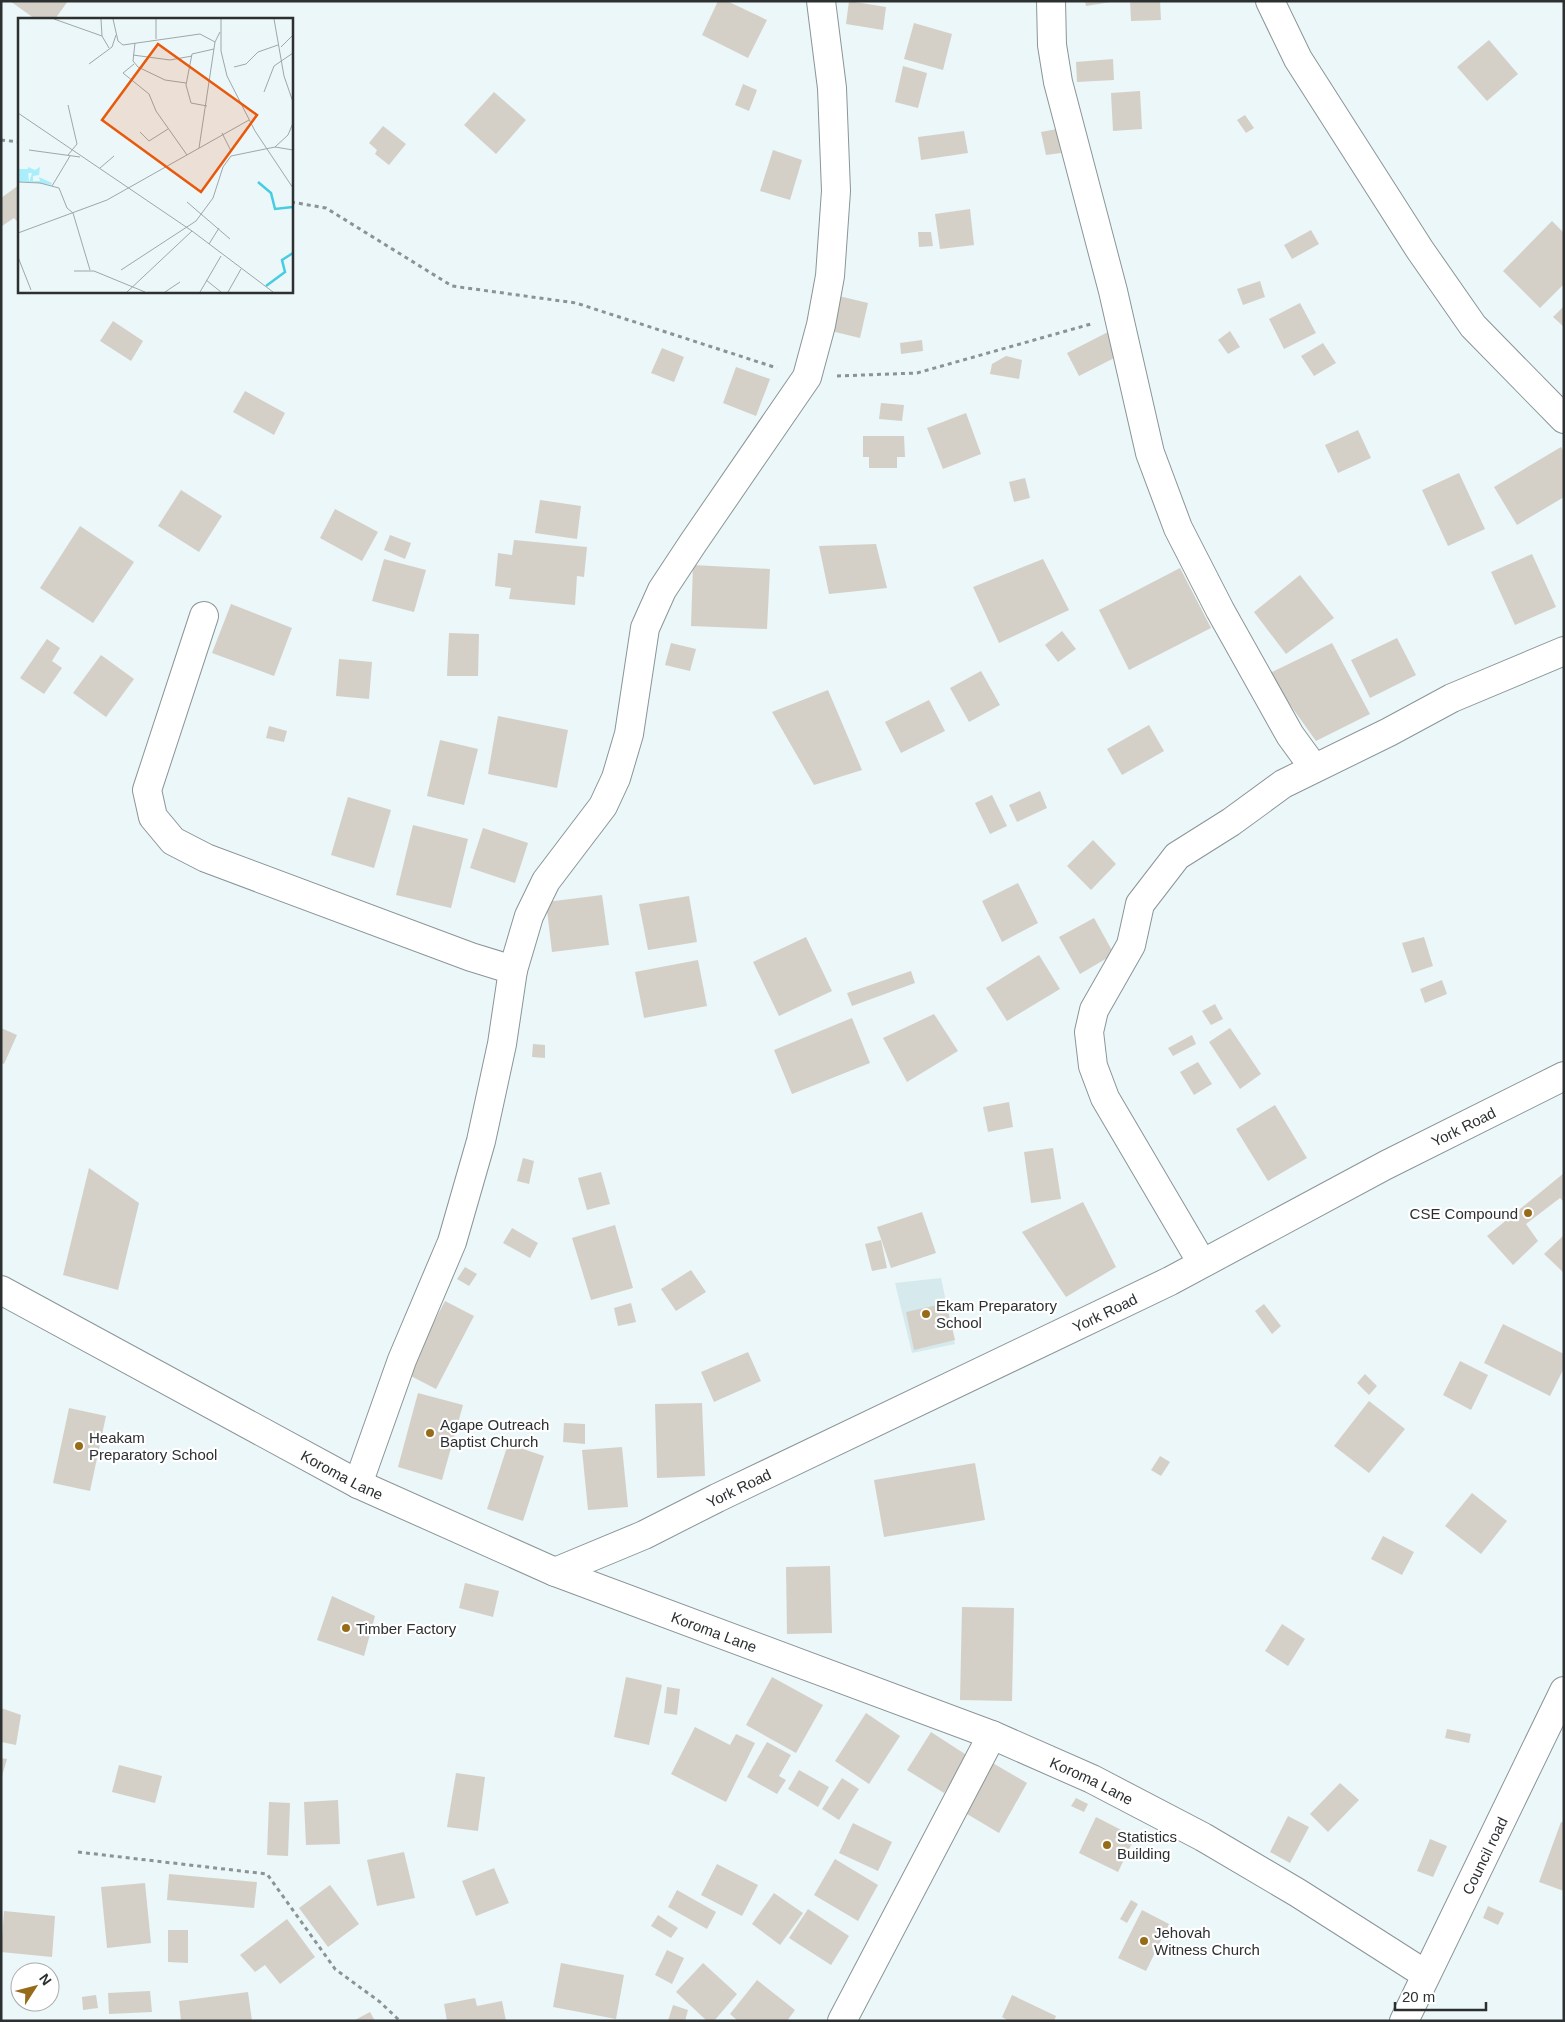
<svg xmlns="http://www.w3.org/2000/svg" width="1565" height="2022" font-family="Arial,sans-serif">
<style>
.built{fill:#d6eaed}
.building{fill:#d5d0c7}
.lines{fill:none;stroke-linecap:round;stroke-linejoin:round}
.minor-casing{stroke:#8b9597;stroke-width:30}
.path{stroke:#8b9394;stroke-width:3;stroke-dasharray:4 4;stroke-linecap:butt}
.minor{stroke:#fff;stroke-width:28}
.poi-dot{fill:#966c18;stroke:#fff;stroke-width:2}
.labels{text-anchor:middle;dominant-baseline:central;stroke-width:4.5;stroke-linejoin:round;paint-order:stroke}
.street-label{font-size:15px;fill:#2c3031;stroke:#fff}
.poi-label{font-size:15px;fill:#2c3031;stroke:#fff;text-anchor:start}
.inset-river{fill:none;stroke:#46cde2;stroke-width:2.5}
.inset-road{fill:none;stroke:#9fa7a9;stroke-width:1}
.view{fill:#e8590c;fill-opacity:0.15;stroke:#e8590c;stroke-width:2.5}
.inset-edge{fill:none;stroke:#2c3031;stroke-width:2.5}
</style>
<rect width="100%" height="100%" fill="#ebf7f9"/>
<polygon class="built" points="941,1278 955,1344 912,1353 895,1283"/>
<g class="building">
<polygon points="10,1 68,1 55,19 35,19"/>
<polygon points="718,1 727,1 767,20 748,58 702,35"/>
<polygon points="849,1 886,7 883,30 846,24"/>
<polygon points="1085,1 1111,1 1111,2 1086,6"/>
<polygon points="1130,1 1160,1 1161,20 1131,21"/>
<polygon points="914,23 952,34 943,70 904,59"/>
<polygon points="1489,40 1518,74 1487,101 1457,67"/>
<polygon points="1113,59 1114,80 1077,82 1076,62"/>
<polygon points="903,66 927,73 918,108 895,102"/>
<polygon points="743,84 757,90 749,111 735,105"/>
<polygon points="1140,91 1142,129 1113,131 1111,93"/>
<polygon points="494,92 526,120 496,154 464,125"/>
<polygon points="1245,115 1254,128 1246,133 1237,120"/>
<polygon points="383,126 406,144 389,165 375,154 377,150 369,143"/>
<polygon points="1057,129 1061,153 1046,155 1041,132"/>
<polygon points="964,131 968,153 921,160 918,137"/>
<polygon points="773,150 802,160 790,200 760,191"/>
<polygon points="19,185 19,223 14,218 2,226 1,198"/>
<polygon points="970,209 974,245 940,249 935,214"/>
<polygon points="1552,221 1564,233 1564,284 1540,308 1503,271"/>
<polygon points="1311,230 1319,244 1292,259 1284,245"/>
<polygon points="918,232 931,232 933,246 919,247"/>
<polygon points="1260,281 1265,297 1243,305 1237,289"/>
<polygon points="839,296 868,303 860,338 831,331"/>
<polygon points="1300,303 1316,333 1284,349 1269,319"/>
<polygon points="1564,306 1564,327 1553,317"/>
<polygon points="113,321 143,341 131,361 100,341"/>
<polygon points="1230,331 1240,347 1228,354 1218,340"/>
<polygon points="1108,332 1120,355 1079,376 1067,353"/>
<polygon points="922,340 923,351 901,354 900,343"/>
<polygon points="1323,343 1336,363 1314,376 1301,356"/>
<polygon points="662,348 684,357 674,382 651,373"/>
<polygon points="1006,356 1022,360 1019,379 990,374 992,364"/>
<polygon points="736,367 770,379 756,416 723,403"/>
<polygon points="245,391 285,413 274,435 233,412"/>
<polygon points="881,403 904,405 902,421 879,419"/>
<polygon points="966,413 981,454 943,469 927,428"/>
<polygon points="1358,430 1371,458 1338,473 1325,445"/>
<polygon points="863,436 904,436 905,457 897,457 897,468 869,468 869,457 863,457"/>
<polygon points="1561,447 1564,452 1564,497 1517,525 1494,487"/>
<polygon points="1459,473 1485,529 1448,546 1422,490"/>
<polygon points="1025,478 1030,498 1014,502 1009,482"/>
<polygon points="181,490 222,516 199,552 158,526"/>
<polygon points="540,500 581,506 577,539 535,533"/>
<polygon points="335,509 378,532 362,561 320,538"/>
<polygon points="80,526 134,562 93,623 40,588"/>
<polygon points="390,535 411,543 405,559 384,550"/>
<polygon points="514,540 587,547 584,577 577,576 575,605 509,599 511,588 495,586 498,553 512,555"/>
<polygon points="876,544 887,588 829,594 819,546"/>
<polygon points="1532,554 1556,607 1515,625 1491,572"/>
<polygon points="384,559 426,570 414,612 372,601"/>
<polygon points="1043,559 1069,610 999,643 973,587"/>
<polygon points="693,565 770,569 767,629 691,626"/>
<polygon points="1180,568 1211,628 1129,670 1099,610"/>
<polygon points="1300,575 1334,618 1286,654 1254,612"/>
<polygon points="231,604 292,628 274,676 212,653"/>
<polygon points="1062,631 1076,649 1058,662 1045,645"/>
<polygon points="449,633 479,634 478,676 447,676"/>
<polygon points="1397,638 1416,675 1370,698 1351,660"/>
<polygon points="47,639 60,648 52,661 62,668 44,694 20,678"/>
<polygon points="671,643 696,649 690,671 665,665"/>
<polygon points="1332,643 1370,714 1316,741 1268,674"/>
<polygon points="101,655 134,679 106,717 73,693"/>
<polygon points="339,659 372,662 369,699 336,696"/>
<polygon points="981,671 1000,705 969,722 950,688"/>
<polygon points="828,690 862,770 814,785 772,712"/>
<polygon points="929,700 945,731 901,753 885,722"/>
<polygon points="498,716 568,730 557,788 488,774"/>
<polygon points="1149,725 1164,751 1122,775 1107,749"/>
<polygon points="269,726 287,731 284,742 266,738"/>
<polygon points="440,740 478,749 464,805 427,796"/>
<polygon points="1040,791 1047,808 1017,822 1009,805"/>
<polygon points="992,795 1007,826 990,834 975,803"/>
<polygon points="348,797 391,810 374,868 331,855"/>
<polygon points="413,825 468,839 451,908 396,895"/>
<polygon points="483,828 528,843 515,883 470,868"/>
<polygon points="1093,840 1116,864 1091,890 1067,866"/>
<polygon points="1018,883 1038,923 1002,942 982,901"/>
<polygon points="602,895 609,945 552,952 546,902"/>
<polygon points="689,896 697,942 648,950 639,904"/>
<polygon points="1094,918 1114,954 1080,974 1059,937"/>
<polygon points="806,937 832,991 779,1016 753,962"/>
<polygon points="1424,937 1433,966 1412,973 1402,943"/>
<polygon points="1039,955 1060,989 1007,1021 986,988"/>
<polygon points="698,960 707,1006 644,1018 635,972"/>
<polygon points="911,971 915,983 852,1006 847,993"/>
<polygon points="1442,980 1447,994 1425,1003 1420,989"/>
<polygon points="1215,1004 1223,1019 1211,1025 1202,1011"/>
<polygon points="934,1014 958,1051 907,1082 883,1038"/>
<polygon points="852,1018 870,1063 792,1094 774,1050"/>
<polygon points="1,1028 17,1035 4,1064 1,1063"/>
<polygon points="1230,1028 1261,1074 1240,1089 1209,1042"/>
<polygon points="1192,1035 1196,1044 1173,1056 1168,1048"/>
<polygon points="533,1044 545,1045 545,1058 532,1057"/>
<polygon points="1198,1062 1212,1084 1194,1095 1180,1072"/>
<polygon points="1009,1102 1013,1127 988,1132 983,1107"/>
<polygon points="1275,1105 1307,1158 1268,1181 1236,1129"/>
<polygon points="1053,1148 1061,1199 1031,1203 1024,1152"/>
<polygon points="523,1158 534,1161 529,1184 517,1181"/>
<polygon points="89,1168 139,1203 118,1290 63,1275"/>
<polygon points="601,1172 610,1204 587,1210 578,1178"/>
<polygon points="1564,1173 1564,1202 1560,1198 1526,1224 1538,1241 1513,1265 1487,1236"/>
<polygon points="1083,1202 1116,1267 1066,1297 1022,1232"/>
<polygon points="922,1212 936,1253 891,1268 877,1227"/>
<polygon points="615,1225 633,1288 591,1300 572,1238"/>
<polygon points="512,1228 538,1243 530,1258 503,1243"/>
<polygon points="1564,1235 1564,1273 1544,1254"/>
<polygon points="881,1240 887,1268 872,1271 865,1244"/>
<polygon points="465,1267 477,1274 469,1286 457,1279"/>
<polygon points="691,1270 706,1292 676,1311 661,1289"/>
<polygon points="445,1301 474,1316 436,1389 407,1374"/>
<polygon points="631,1303 636,1322 618,1326 614,1308"/>
<polygon points="946,1303 955,1340 914,1350 906,1312"/>
<polygon points="1264,1304 1281,1326 1272,1334 1255,1311"/>
<polygon points="1503,1324 1564,1354 1564,1368 1550,1396 1484,1363"/>
<polygon points="748,1352 761,1381 714,1402 701,1372"/>
<polygon points="1460,1361 1488,1375 1471,1410 1443,1395"/>
<polygon points="1365,1374 1377,1386 1369,1395 1357,1383"/>
<polygon points="418,1393 463,1405 442,1480 398,1467"/>
<polygon points="1369,1401 1405,1429 1369,1473 1334,1446"/>
<polygon points="702,1403 705,1476 657,1478 655,1404"/>
<polygon points="69,1408 106,1416 90,1491 53,1483"/>
<polygon points="564,1423 585,1424 585,1444 563,1442"/>
<polygon points="508,1444 544,1456 523,1521 487,1509"/>
<polygon points="622,1447 628,1507 588,1510 582,1450"/>
<polygon points="1160,1456 1170,1462 1161,1476 1151,1470"/>
<polygon points="975,1463 985,1520 884,1537 874,1480"/>
<polygon points="1472,1493 1507,1521 1481,1554 1445,1526"/>
<polygon points="1383,1536 1414,1552 1402,1575 1371,1559"/>
<polygon points="830,1566 832,1633 787,1634 786,1567"/>
<polygon points="465,1583 499,1591 493,1617 459,1608"/>
<polygon points="332,1596 375,1616 364,1656 317,1640"/>
<polygon points="962,1607 1014,1608 1012,1701 960,1700"/>
<polygon points="1282,1624 1305,1639 1288,1666 1265,1651"/>
<polygon points="626,1677 662,1685 649,1745 614,1737"/>
<polygon points="772,1677 823,1705 796,1753 746,1725"/>
<polygon points="667,1687 680,1689 677,1715 664,1713"/>
<polygon points="1,1708 21,1715 16,1745 1,1742"/>
<polygon points="866,1713 900,1736 869,1784 835,1761"/>
<polygon points="695,1727 730,1745 736,1734 755,1743 726,1802 671,1774"/>
<polygon points="1447,1729 1471,1734 1469,1743 1445,1738"/>
<polygon points="931,1732 968,1756 944,1793 907,1770"/>
<polygon points="767,1742 791,1755 779,1776 786,1780 777,1794 747,1777"/>
<polygon points="1,1758 7,1759 2,1776 1,1776"/>
<polygon points="991,1762 1027,1783 999,1833 962,1811"/>
<polygon points="119,1765 162,1776 155,1803 112,1792"/>
<polygon points="799,1770 829,1787 818,1807 788,1789"/>
<polygon points="456,1773 485,1777 478,1831 447,1827"/>
<polygon points="842,1778 859,1789 839,1820 822,1809"/>
<polygon points="1340,1783 1359,1800 1328,1832 1310,1814"/>
<polygon points="1076,1798 1088,1804 1084,1812 1071,1806"/>
<polygon points="338,1800 340,1844 306,1845 304,1802"/>
<polygon points="269,1802 290,1803 288,1856 267,1855"/>
<polygon points="1288,1816 1309,1827 1290,1863 1270,1852"/>
<polygon points="1096,1817 1135,1837 1118,1872 1079,1853"/>
<polygon points="1561,1822 1564,1823 1564,1891 1539,1882"/>
<polygon points="853,1823 892,1842 878,1871 839,1853"/>
<polygon points="1430,1839 1447,1846 1433,1877 1417,1871"/>
<polygon points="404,1852 415,1898 377,1906 367,1860"/>
<polygon points="835,1859 878,1885 858,1921 814,1895"/>
<polygon points="717,1864 758,1885 742,1916 701,1895"/>
<polygon points="494,1868 509,1903 476,1916 462,1881"/>
<polygon points="169,1874 257,1882 254,1908 167,1900"/>
<polygon points="145,1883 151,1943 107,1948 101,1887"/>
<polygon points="330,1885 359,1924 328,1947 299,1908"/>
<polygon points="677,1890 716,1912 707,1929 668,1907"/>
<polygon points="774,1893 803,1913 780,1945 752,1924"/>
<polygon points="1131,1900 1138,1904 1127,1923 1120,1919"/>
<polygon points="1488,1906 1504,1913 1498,1925 1483,1918"/>
<polygon points="808,1909 849,1936 831,1965 789,1938"/>
<polygon points="1142,1910 1169,1924 1146,1971 1118,1958"/>
<polygon points="4,1911 55,1916 52,1957 1,1952"/>
<polygon points="658,1915 678,1928 671,1938 651,1926"/>
<polygon points="287,1919 315,1957 280,1984 265,1965 255,1972 240,1955"/>
<polygon points="168,1930 188,1930 188,1963 168,1962"/>
<polygon points="667,1950 684,1958 672,1984 655,1975"/>
<polygon points="561,1963 624,1975 616,2019 553,2007"/>
<polygon points="703,1963 737,1994 714,2021 707,2021 676,1992"/>
<polygon points="757,1980 795,2010 787,2021 738,2021 730,2014"/>
<polygon points="150,1991 152,2012 109,2014 108,1993"/>
<polygon points="248,1992 252,2021 181,2021 179,2001"/>
<polygon points="96,1995 98,2008 83,2010 82,1997"/>
<polygon points="1012,1995 1056,2016 1054,2021 1009,2021 1002,2017"/>
<polygon points="475,1998 477,2006 502,2001 506,2021 447,2021 444,2004"/>
<polygon points="673,2005 688,2010 685,2021 668,2021"/>
<polygon points="370,2012 375,2021 353,2021"/>
</g>
<g class="lines">
<defs>
<g id="minor">
<polyline points="1051,1 1052,45 1058,82 1113,291 1150,453 1178,528 1220,610 1290,735 1314,768"/>
<polyline points="1270,1 1298,59 1420,250 1473,326 1564,419"/>
<polyline points="204,616 147,790 153,817 173,841 206,858 471,957 513,970"/>
<polyline points="1202,1263 1105,1098 1093,1066 1089,1032 1094,1010 1131,945 1140,904 1177,856 1231,822 1283,784 1389,732 1452,698 1564,651"/>
<path id="s1" d="M1,1290L358,1484L555,1572L992,1735L1092,1779L1203,1837L1298,1893L1425,1974"/>
<polyline points="358,1484 402,1360 452,1242 481,1141 502,1044 513,970 529,916 546,881 603,806 616,778 629,734 645,628 662,590 693,543 807,377 821,325 830,276 836,191 832,88 821,1"/>
<path id="s2" d="M555,1572L644,1535L717,1498L1170,1281L1386,1165L1564,1076"/>
<polyline points="842,2021 992,1735"/>
<path id="s3" d="M1404,2021L1564,1691"/>
</g>
</defs>
<use href="#minor" class="minor-casing"/>
<g class="path">
<polyline points="1,140 19,142"/>
<polyline points="291,202 326,208 452,286 576,303 777,368"/>
<polyline points="837,376 917,373 1091,324"/>
<polyline points="78,1852 267,1874 335,1969 380,2002 400,2021"/>
</g>
<use href="#minor" class="minor"/>
</g>
<g class="poi-dot">
<circle cx="1528" cy="1213" r="5"/>
<circle cx="926" cy="1314" r="5"/>
<circle cx="430" cy="1433" r="5"/>
<circle cx="79" cy="1446" r="5"/>
<circle cx="346" cy="1628" r="5"/>
<circle cx="1107" cy="1845" r="5"/>
<circle cx="1144" cy="1941" r="5"/>
</g>
<g class="labels">
<g class="street-label">
<text stroke="none"><textPath href="#s2" startOffset="1012">York Road</textPath></text>
<text stroke="none"><textPath href="#s2" startOffset="608">York Road</textPath></text>
<text stroke="none"><textPath href="#s1" startOffset="388">Koroma Lane</textPath></text>
<text stroke="none"><textPath href="#s2" startOffset="202">York Road</textPath></text>
<text stroke="none"><textPath href="#s1" startOffset="792">Koroma Lane</textPath></text>
<text stroke="none"><textPath href="#s1" startOffset="1198">Koroma Lane</textPath></text>
<text stroke="none"><textPath href="#s3" startOffset="184">Council road</textPath></text>
</g>
<g class="poi-label">
<text x="1518" y="1213" text-anchor="end">CSE Compound</text>
<text x="936" y="1305">Ekam Preparatory<tspan x="936" dy="17">School</tspan></text>
<text x="440" y="1424">Agape Outreach<tspan x="440" dy="17">Baptist Church</tspan></text>
<text x="89" y="1437">Heakam<tspan x="89" dy="17">Preparatory School</tspan></text>
<text x="356" y="1628">Timber Factory</text>
<text x="1117" y="1836">Statistics<tspan x="1117" dy="17">Building</tspan></text>
<text x="1154" y="1932">Jehovah<tspan x="1154" dy="17">Witness Church</tspan></text>
</g>
</g>
<g transform="translate(18 18)">
<rect width="275" height="275" fill="#ebf7f9"/>
<path d="M10,149L17,152L22,149L21,157L15,158V163H22L21,159L34,165L33,167L11,164L14,155H10Z" fill="#a9eefa"/>
<path d="M0,151H10L11,164H0Z" fill="#a9eefa"/>
<path class="inset-river" d="M240,164L253,175L257,191L275,189M248,268L267,254L264,242L275,235"/>
<path class="inset-road" d="M36,1L84,18M83,1L84,18L91,30M95,1L100,23L105,27L182,16L197,24M138,1V21M203,1V33L209,58L237,113L275,170M256,1L266,58L275,84M117,25L115,43L120,49L147,62L168,65M263,29L275,17M115,37L152,42L174,38M71,46L94,29L98,17M116,46L105,55L131,76L138,93L169,137M216,49L228,46L240,34L260,27M246,74L256,48L275,35M50,87L59,126L50,137M189,88L173,85L168,67L174,36L196,31M0,95L174,213L255,274M122,114L131,123L150,111M204,115L213,133M257,129L270,117L275,105M181,130L197,24L202,14M11,132L62,139M82,150L96,138M0,164L22,165L41,170L49,190L55,195L72,252M34,168L52,138M169,184L212,221M0,215L89,182L231,102M191,226L201,210M0,239L13,272M103,252L178,203L195,180L205,149L213,138L257,129L275,132M56,253H76L127,274M188,262L203,274M109,274L174,213M147,274L162,264M182,274L203,238M210,274L223,251"/>
<path class="view" d="M140,26L239,97L183,174L84,102Z"/>
<rect width="275" height="275" class="inset-edge"/>
</g>
<rect width="1565" height="2022" fill="none" stroke="#2c3031" stroke-width="5"/>
<g transform="translate(35 1987) rotate(54)"><circle r="24" fill="#ffffff" stroke="#abacad"/>
<path d="M0-4L9 19L0 12L-9 19Z" fill="#966c18"/>
<text y="-8" font-size="14" font-weight="bold" text-anchor="middle" fill="#2c3031">N</text>
</g>
<path d="M1395 2002v8h91v-8" fill="none" stroke="#2c3031" stroke-width="2.5"/>
<text x="1402" y="2002" font-size="15" fill="#2c3031" stroke="#ffffff" stroke-width="4" paint-order="stroke">20 m</text>
</svg>
